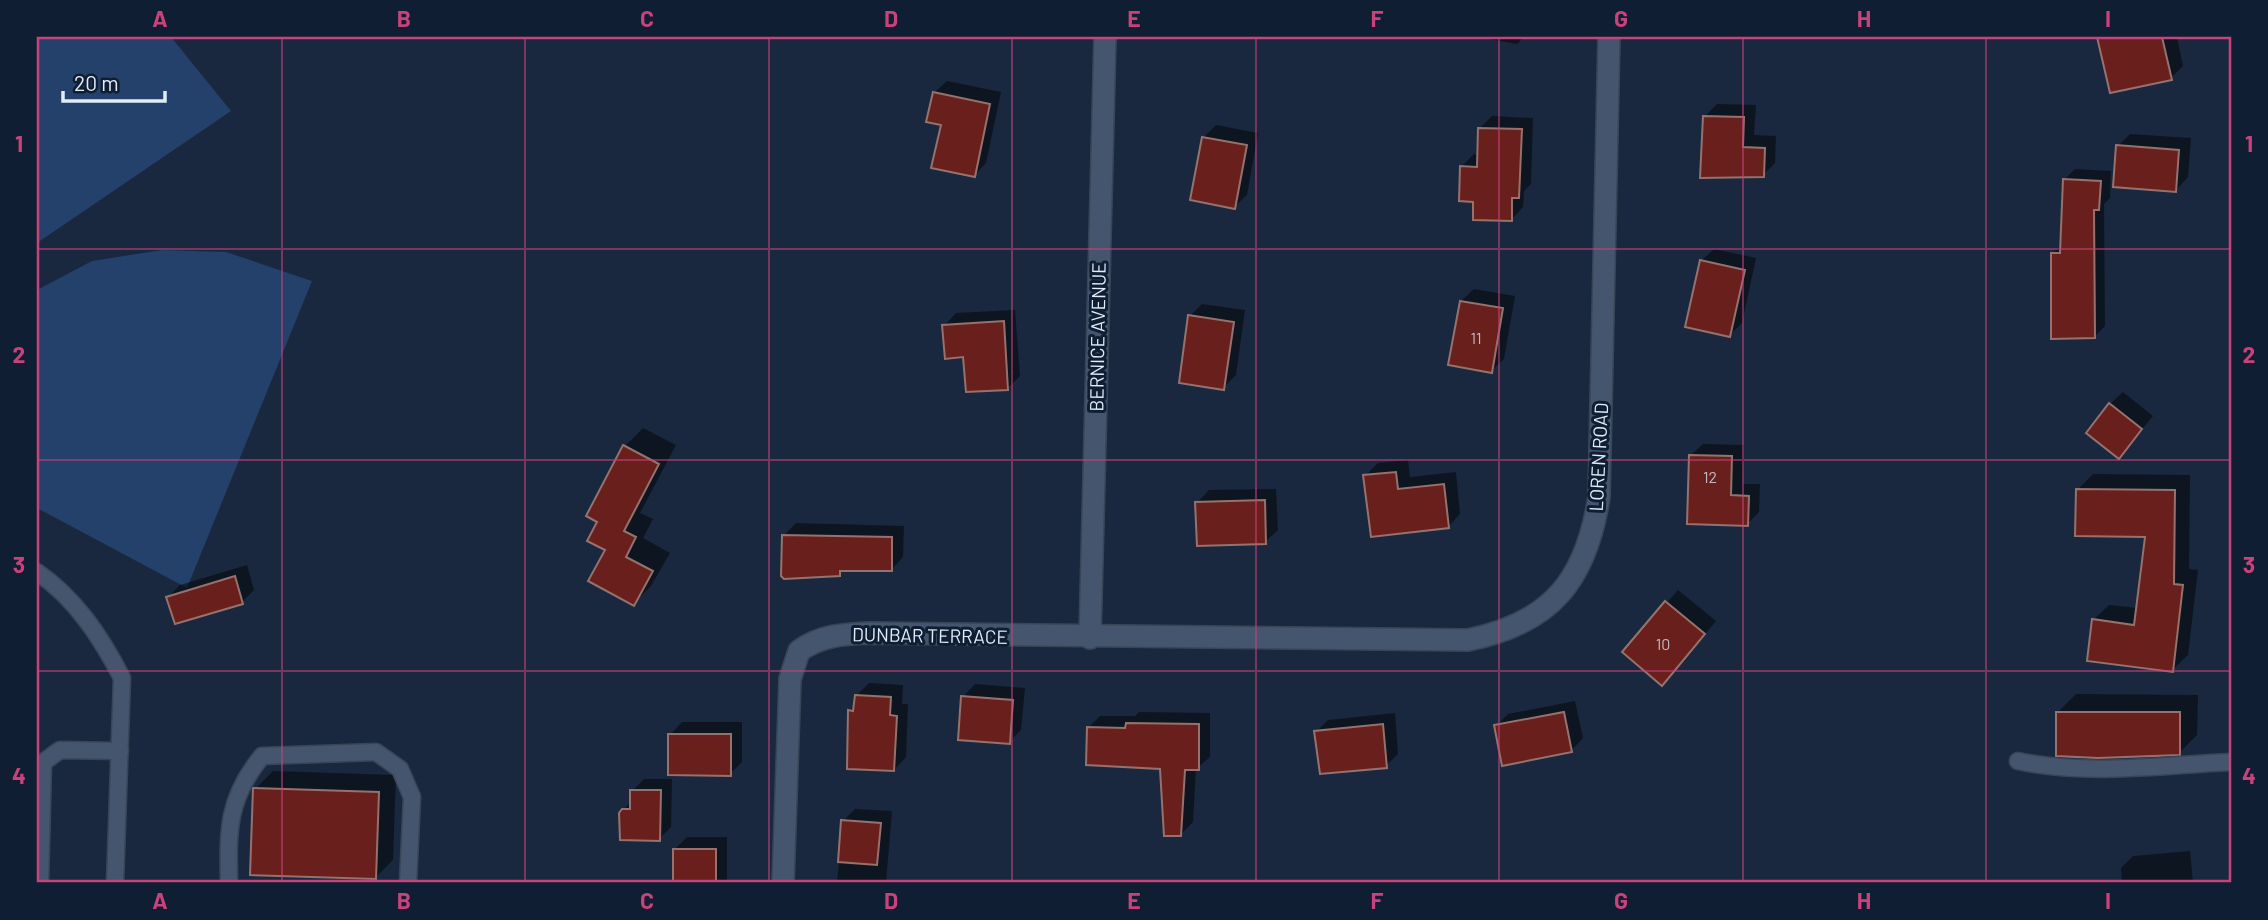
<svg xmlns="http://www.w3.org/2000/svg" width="2268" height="920" font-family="Barlow,sans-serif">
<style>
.green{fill:#23416b}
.shadow{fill:#0007}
.building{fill:#69201c;stroke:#95726d;stroke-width:2}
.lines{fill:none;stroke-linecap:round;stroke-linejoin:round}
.lane-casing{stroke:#394557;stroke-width:19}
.street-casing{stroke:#394557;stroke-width:24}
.lane{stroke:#44556d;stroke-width:16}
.street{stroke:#44556d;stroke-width:21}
.grid{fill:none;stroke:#c8427b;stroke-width:2;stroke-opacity:0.55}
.labels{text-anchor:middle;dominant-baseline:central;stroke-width:6;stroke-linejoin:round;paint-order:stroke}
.number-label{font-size:16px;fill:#c3b8c2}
.street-label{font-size:19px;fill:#e1ebfa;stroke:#101e33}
.neatline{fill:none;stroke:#c8427b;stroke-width:2.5}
.grid-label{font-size:23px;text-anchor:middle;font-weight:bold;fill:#c8427b}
</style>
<rect width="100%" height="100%" fill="#19283e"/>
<g class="green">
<polygon points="37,37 171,37 231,111 37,243"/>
<polygon points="162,250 226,252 312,281 187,588 37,508 37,290 92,261"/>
</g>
<g class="shadow">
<polygon points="1477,37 1524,37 1517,44"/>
<polygon points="2099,37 2177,37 2183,66 2171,78 2111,91"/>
<polygon points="947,81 1001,92 986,163 974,176 943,123 934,93"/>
<polygon points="1717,104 1756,105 1754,135 1776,136 1775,163 1763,175 1705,116"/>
<polygon points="1492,116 1533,118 1531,184 1524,191 1523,207 1511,220 1475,200 1461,167 1474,154 1479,155 1480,128"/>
<polygon points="1216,125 1258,133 1247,195 1234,207 1204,137"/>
<polygon points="2130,134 2191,138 2188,177 2176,190 2118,146"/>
<polygon points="2075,169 2111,171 2110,198 2104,204 2105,326 2094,337 2053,253 2062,244 2064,180"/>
<polygon points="1714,249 1756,258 1742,323 1730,335 1701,261"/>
<polygon points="1474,289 1515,296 1504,359 1491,371 1461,301"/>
<polygon points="1202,304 1245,310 1236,375 1223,388 1190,316"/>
<polygon points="1015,310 1020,376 1008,388 965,355 944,326 956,313"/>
<polygon points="2123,392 2153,416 2119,457 2110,404"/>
<polygon points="643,428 676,445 640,513 653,519 643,538 670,553 651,586 633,604 599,521 625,446"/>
<polygon points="1703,444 1744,445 1743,484 1760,484 1759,512 1747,524 1690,456"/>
<polygon points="1408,460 1410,477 1456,472 1460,514 1448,527 1365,476 1378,463"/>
<polygon points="2093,474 2190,475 2189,569 2198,570 2188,655 2172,670 2093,620 2109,605 2138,608 2146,535 2077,490"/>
<polygon points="1276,489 1278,530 1265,542 1197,503 1209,490"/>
<polygon points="796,523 904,526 903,557 891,570 845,569 839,575 783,536"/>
<polygon points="247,565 254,590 242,602 168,597 180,585"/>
<polygon points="1678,590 1716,621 1674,671 1624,652"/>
<polygon points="869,683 903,685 902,704 908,704 906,757 894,770 849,711 856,705 856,696"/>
<polygon points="975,684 1025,688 1021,730 1009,742 963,697"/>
<polygon points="2076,694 2198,695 2197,735 2179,753 2058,712"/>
<polygon points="1575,701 1583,738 1571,751 1496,726 1508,714"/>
<polygon points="1139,712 1210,713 1210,757 1196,769 1193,822 1181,834 1161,768 1089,727 1100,716 1135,716"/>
<polygon points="1395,713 1398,754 1386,766 1316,732 1328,720"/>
<polygon points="682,722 742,722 742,762 730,774 670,735"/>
<polygon points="273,771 396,775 393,860 375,878 255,789"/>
<polygon points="644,779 672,779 671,827 659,839 623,810 632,801 632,791"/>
<polygon points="855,809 892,811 886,883 837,883 843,821"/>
<polygon points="687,837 727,837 727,883 675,883 675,849"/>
<polygon points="2190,851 2193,883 2122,883 2121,868 2133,856"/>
</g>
<g class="building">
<polygon points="2097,37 2162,37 2172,80 2110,93"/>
<polygon points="933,92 990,104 975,177 931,168 941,125 926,122"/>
<polygon points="1703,116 1744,117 1743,147 1765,148 1764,177 1700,178"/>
<polygon points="1478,128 1522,129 1519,198 1512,198 1512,221 1473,220 1473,202 1459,201 1460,166 1477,167"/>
<polygon points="1202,137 1247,145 1235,209 1190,200"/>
<polygon points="2116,145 2179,150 2176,192 2113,187"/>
<polygon points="2063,179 2101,181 2099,210 2094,210 2095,338 2051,339 2051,253 2060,253"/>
<polygon points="1700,260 1745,270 1730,337 1685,327"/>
<polygon points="1460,301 1503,308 1492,373 1448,365"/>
<polygon points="1188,315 1234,322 1224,390 1179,383"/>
<polygon points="1004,321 1008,390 966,392 963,357 945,359 942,325"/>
<polygon points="2109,403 2142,429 2119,459 2086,433"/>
<polygon points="623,445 659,464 624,531 636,537 626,557 653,571 634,606 588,581 605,550 587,541 597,522 586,516"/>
<polygon points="1689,455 1732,456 1731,495 1749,496 1748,526 1687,524"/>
<polygon points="1396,472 1398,489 1444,484 1449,528 1371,537 1363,475"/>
<polygon points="2076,489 2175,490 2174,584 2183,585 2173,672 2087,661 2092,619 2134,625 2145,537 2075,536"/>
<polygon points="1265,500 1266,544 1197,546 1195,502"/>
<polygon points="782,535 892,537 892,571 840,571 840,576 784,579 781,576"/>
<polygon points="235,576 243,604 175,624 166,597"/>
<polygon points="1665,601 1705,634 1662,686 1622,652"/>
<polygon points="855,695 891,697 890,715 897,716 894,771 847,769 848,710 853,711"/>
<polygon points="961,696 1013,700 1010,744 958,740"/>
<polygon points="1564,712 1572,752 1502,766 1494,725"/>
<polygon points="2056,712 2180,712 2180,755 2098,758 2056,756"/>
<polygon points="1126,723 1199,724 1199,770 1185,770 1181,836 1164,836 1160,769 1086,765 1087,727 1125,728"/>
<polygon points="1383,724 1387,768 1320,774 1314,731"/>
<polygon points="668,734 731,734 731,776 668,775"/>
<polygon points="253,788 379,792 376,879 250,875"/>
<polygon points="630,790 661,790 660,841 620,840 619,813 622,809 630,809"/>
<polygon points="841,820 881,823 877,865 838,862"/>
<rect x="673" y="849" width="43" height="34"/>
</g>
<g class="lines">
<defs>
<g id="lane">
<path d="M37,572C75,598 101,637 122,678L115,883"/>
<path d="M2018,761C2088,776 2161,765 2231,762"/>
<polyline points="37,767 60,750 120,751"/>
<polyline points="40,883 43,763"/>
<path d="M229,883C228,830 227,799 262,756L376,752L400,769L412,797L408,883"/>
</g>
<g id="street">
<polyline points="1090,638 1105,37"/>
<path d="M783,883L790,679L799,651C821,635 844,634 870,633L1468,640C1552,623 1586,580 1599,497L1609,37"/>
</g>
</defs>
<use href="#lane" class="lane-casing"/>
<use href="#street" class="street-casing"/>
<use href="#lane" class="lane"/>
<use href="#street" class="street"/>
</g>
<path class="grid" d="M282,37V883M525,37V883M769,37V883M1012,37V883M1256,37V883M1499,37V883M1743,37V883M1986,37V883M37,249H2231M37,460H2231M37,671H2231"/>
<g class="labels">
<g class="number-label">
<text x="1476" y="337">11</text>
<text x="1710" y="476">12</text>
<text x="1663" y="643">10</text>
</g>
<g class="street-label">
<text transform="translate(1097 337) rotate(-89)">BERNICE AVENUE</text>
<text transform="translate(1598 457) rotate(-87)">LOREN ROAD</text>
<text transform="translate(930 635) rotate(1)">DUNBAR TERRACE</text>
</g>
</g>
<rect width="2268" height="920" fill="none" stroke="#101e33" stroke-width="77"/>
<path d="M63 91v10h102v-10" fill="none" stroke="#e1ebfa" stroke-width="3.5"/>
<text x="74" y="91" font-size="21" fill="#e1ebfa" stroke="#101e33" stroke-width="5" paint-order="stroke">20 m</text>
<rect x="38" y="38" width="2192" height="843" class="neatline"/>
<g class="grid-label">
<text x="160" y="27">A</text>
<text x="404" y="27">B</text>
<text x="647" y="27">C</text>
<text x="891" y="27">D</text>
<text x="1134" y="27">E</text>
<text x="1377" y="27">F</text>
<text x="1621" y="27">G</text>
<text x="1864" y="27">H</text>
<text x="2108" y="27">I</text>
<text x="19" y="152">1</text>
<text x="2249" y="152">1</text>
<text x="19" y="363">2</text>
<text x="2249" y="363">2</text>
<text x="19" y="573">3</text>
<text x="2249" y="573">3</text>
<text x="19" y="784">4</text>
<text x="2249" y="784">4</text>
<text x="160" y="909">A</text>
<text x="404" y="909">B</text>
<text x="647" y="909">C</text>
<text x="891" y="909">D</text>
<text x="1134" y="909">E</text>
<text x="1377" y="909">F</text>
<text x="1621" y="909">G</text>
<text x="1864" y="909">H</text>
<text x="2108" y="909">I</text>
</g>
</svg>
